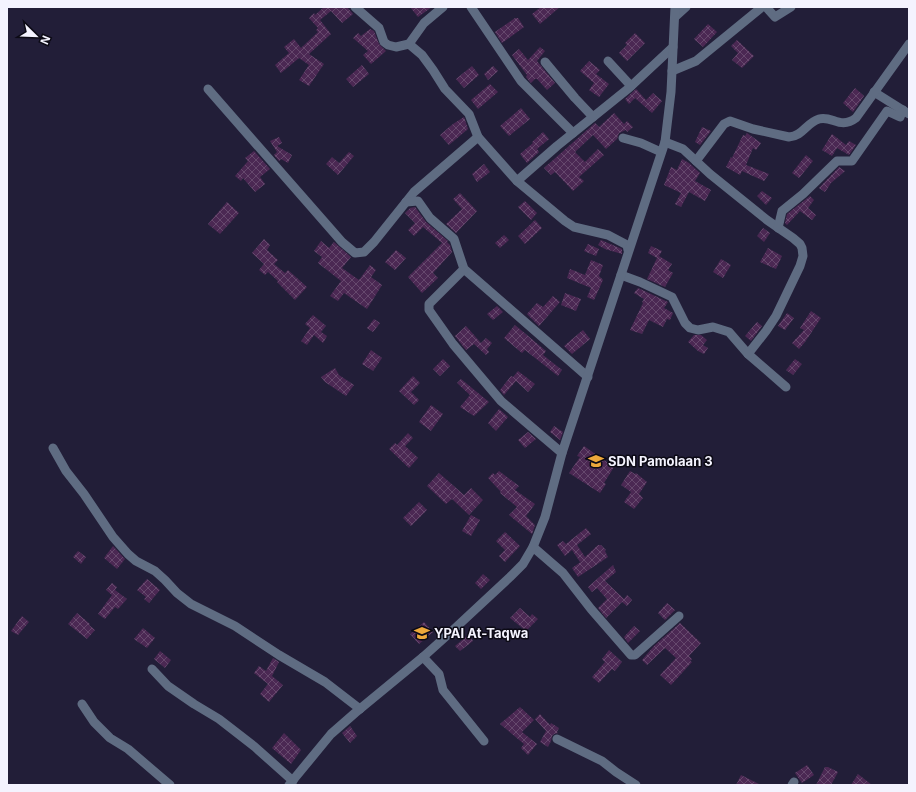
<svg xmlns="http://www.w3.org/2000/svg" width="916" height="792" font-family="Inter,sans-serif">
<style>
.building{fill:url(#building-cross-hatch)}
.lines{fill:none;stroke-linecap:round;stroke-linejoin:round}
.minor{stroke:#5f6c82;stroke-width:9}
.labels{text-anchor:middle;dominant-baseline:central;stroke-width:3;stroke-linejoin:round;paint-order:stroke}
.poi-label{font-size:13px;font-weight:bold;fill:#f4f3fe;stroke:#0c0a15;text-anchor:start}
</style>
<defs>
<pattern id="building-cross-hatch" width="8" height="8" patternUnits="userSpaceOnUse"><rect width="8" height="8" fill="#4b2853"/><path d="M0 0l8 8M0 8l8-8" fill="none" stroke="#66486d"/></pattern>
</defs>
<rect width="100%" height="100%" fill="#221e38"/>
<g class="building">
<polygon points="324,7 347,7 353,14 342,23 331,11 320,20 331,34 309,54 324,64 309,86 299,80 309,65 299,58 281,73 275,65 289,53 284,47 294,39 301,48 318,32 316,30 318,28 309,18 314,13 315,15"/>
<polygon points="410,7 432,7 418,17"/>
<polygon points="541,7 560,7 540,24 532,14"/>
<polygon points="515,18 518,18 524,27 502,43 495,32"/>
<polygon points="708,24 717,32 703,47 694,39"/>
<polygon points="370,29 374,31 379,44 386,51 371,64 363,55 368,51 353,38 358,33 361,36"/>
<polygon points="635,33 645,43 627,61 619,53 627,45 625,43"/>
<polygon points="737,40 754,56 742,68 732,60 738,53 731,46"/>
<polygon points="540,47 545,51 537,61 555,83 547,90 537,79 535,79 531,83 526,77 527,75 512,55 519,49 528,60"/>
<polygon points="589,61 600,70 596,74 609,84 599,97 589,90 594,83 580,71"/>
<polygon points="362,65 369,74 353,87 346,79"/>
<polygon points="472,66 479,75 464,88 456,79"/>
<polygon points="493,66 498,71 488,80 484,74"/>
<polygon points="490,84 498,92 478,109 471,100"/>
<polygon points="855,88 864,96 853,112 843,103"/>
<polygon points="636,89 646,100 653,93 662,101 652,113 635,98 629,104 625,99"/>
<polygon points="521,108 530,119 509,136 500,126"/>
<polygon points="614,113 624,124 627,121 633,127 627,132 626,130 619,133 617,139 606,149 593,135 575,152 585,162 598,149 604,155 579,177 584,181 573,191 555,172 551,175 544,168 595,123 599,127"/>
<polygon points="464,117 468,129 449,145 440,135 453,124"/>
<polygon points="702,127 711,131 700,145 695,142"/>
<polygon points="543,132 549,139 537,149 539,152 527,163 520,154 533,143 532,142"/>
<polygon points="747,133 761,143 756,150 753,148 746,165 769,174 764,181 742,171 740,175 726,167 731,157 732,158 743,135 745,136"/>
<polygon points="832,134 846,145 849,141 856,145 849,155 837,148 832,156 822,150"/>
<polygon points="279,137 282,143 277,146 292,155 288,163 281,159 279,161 274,155 277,152 270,141"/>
<polygon points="254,151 270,169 260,177 265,184 255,192 243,178 241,181 235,176 248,161 245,158"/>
<polygon points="349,152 354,156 338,175 326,164 332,157 339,163"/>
<polygon points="806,155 813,161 799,178 792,173"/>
<polygon points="682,159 689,163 700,173 695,181 711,190 705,201 689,192 681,207 675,204 681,193 664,185 671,167 677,170"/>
<polygon points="484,164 490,172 477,182 472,174"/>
<polygon points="839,167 845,171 831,183 825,192 819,188"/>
<polygon points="762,191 772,198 766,205 757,196"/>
<polygon points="460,193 477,211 456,233 446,224 462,209 453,199"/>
<polygon points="810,196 814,200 808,208 816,215 812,220 800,211 787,225 785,223 787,214"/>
<polygon points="525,201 537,213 531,220 518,207"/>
<polygon points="227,202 239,213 220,234 208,224"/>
<polygon points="415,207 426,222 448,241 447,242 450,245 452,252 433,273 438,278 422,293 408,277 442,243 423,227 414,236 408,230 415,223 405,213 410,208"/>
<polygon points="535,220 542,228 525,244 518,236"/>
<polygon points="763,228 770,233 764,242 757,236"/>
<polygon points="504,235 509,240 500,248 495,243"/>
<polygon points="264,239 270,245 267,250 278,260 274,264 285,273 288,270 307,287 295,300 277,282 278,281 268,272 265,275 259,270 264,264 252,253"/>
<polygon points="601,240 622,249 622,254 605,249 598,245"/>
<polygon points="321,241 329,248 334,242 351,257 342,268 359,280 370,265 376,270 371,277 382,285 367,309 344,293 338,301 330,296 341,281 318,263 322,257 314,251"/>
<polygon points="588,244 599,249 596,256 584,251"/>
<polygon points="651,246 662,251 659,256 672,264 668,270 673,273 665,287 647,279 657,258 648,253"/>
<polygon points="768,248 782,256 776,269 760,262"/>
<polygon points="396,250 406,258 395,270 385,262"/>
<polygon points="721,259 731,265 723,278 713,272"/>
<polygon points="591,260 603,265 599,276 603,280 594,300 587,297 591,288 567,278 570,269 585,275"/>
<polygon points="638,288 668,302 664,308 673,313 670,320 667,319 663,327 649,320 642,334 630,330 643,303 642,302 644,299 634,293"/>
<polygon points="565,293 581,299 576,311 561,305"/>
<polygon points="553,296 560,302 539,326 527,314 537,303 543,307"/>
<polygon points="497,306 503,312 493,320 487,314"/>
<polygon points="811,311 821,318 805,342 799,349 792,343 804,330 800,328"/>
<polygon points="787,313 794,318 785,330 778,326"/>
<polygon points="313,315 326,326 321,332 327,336 323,343 314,335 307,345 301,341 310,328 305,324"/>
<polygon points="374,319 380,323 373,332 367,328"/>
<polygon points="757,322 762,326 751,341 745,336"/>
<polygon points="515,325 546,351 543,355 562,370 558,376 525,350 522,353 504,338"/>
<polygon points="466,326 481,343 486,338 492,343 487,349 489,352 486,355 474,344 466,350 455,336"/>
<polygon points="583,330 590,339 572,354 564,346"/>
<polygon points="694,335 701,335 707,340 703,345 708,348 704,354 698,351 688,342"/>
<polygon points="371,350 382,358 373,371 362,364"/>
<polygon points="443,359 450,366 440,376 433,369"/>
<polygon points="795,359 802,364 793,375 786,370"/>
<polygon points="335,368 339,375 354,385 346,396 325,382 321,377"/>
<polygon points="518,371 535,384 528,392 516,381 504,395 500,390 511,376 513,377"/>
<polygon points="413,376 420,383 411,392 419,400 414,405 399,391"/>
<polygon points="461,379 489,402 474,416 460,407 470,395 457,383"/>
<polygon points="431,405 443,414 431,431 419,422"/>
<polygon points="499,409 508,417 496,431 488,423"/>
<polygon points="554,426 563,432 560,440 550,432"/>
<polygon points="528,432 536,439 525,448 518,440"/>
<polygon points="408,433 413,438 405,446 418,458 409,468 389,449 395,443 397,445"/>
<polygon points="584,446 614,467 604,483 606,484 600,493 569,473 580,457 577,456"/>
<polygon points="499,471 519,486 515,490 535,504 526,516 535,525 532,534 509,515 517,507 500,493 501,492 488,478 493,473 495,475"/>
<polygon points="630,471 635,474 636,473 647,482 639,494 643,498 634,509 624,502 631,492 621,485"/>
<polygon points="439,473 464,495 471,488 483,500 469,515 452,499 446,504 427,486"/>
<polygon points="419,502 427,510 411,526 403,518"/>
<polygon points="471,515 480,520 471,536 462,531"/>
<polygon points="586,528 591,534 577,545 585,557 598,545 601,545 606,550 605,551 608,557 578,577 572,568 582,561 580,562 572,550 565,556 557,545 563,541 566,544"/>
<polygon points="505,532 520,546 505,562 499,556 505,550 496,541"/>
<polygon points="113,546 125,559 117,569 104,558"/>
<polygon points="78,551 86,557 81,564 73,557"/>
<polygon points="613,565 616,572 605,581 624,599 627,595 632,600 627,606 622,602 606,618 598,608 607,599 597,588 592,592 588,587"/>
<polygon points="483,574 490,580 481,589 475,583"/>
<polygon points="147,579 160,590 149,603 144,599 146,597 137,590"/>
<polygon points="112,583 117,587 115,590 127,599 118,609 115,607 105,619 98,614 112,595 106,590"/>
<polygon points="667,603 675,610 665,620 658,613"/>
<polygon points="520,608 530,617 532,614 538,619 526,631 510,618"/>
<polygon points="77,613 90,624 89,625 95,630 87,639 68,624"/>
<polygon points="22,616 29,622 18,635 11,631"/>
<polygon points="424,622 433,632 419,644 410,634"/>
<polygon points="680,623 701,643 689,656 692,659 690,661 692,662 671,685 660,675 676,658 665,648 647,665 642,660 654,646"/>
<polygon points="634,626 640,631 628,643 624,637"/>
<polygon points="143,628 155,638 147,648 134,639"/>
<polygon points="468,635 473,641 460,651 455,646"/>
<polygon points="609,650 622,662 615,671 612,669 599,683 592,677 605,662 602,659"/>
<polygon points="160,651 171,660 165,668 154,659"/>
<polygon points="273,658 279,662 272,676 283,685 269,702 260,694 268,684 254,673 259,666 266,671"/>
<polygon points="520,707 534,720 522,732 537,744 528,755 521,748 524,744 500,724"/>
<polygon points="540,714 550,725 551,723 559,728 557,732 558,733 554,734 552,736 551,741 548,747 540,742 546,731 535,719"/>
<polygon points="350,726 357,736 350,743 342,733"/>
<polygon points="284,733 301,750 291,764 272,748"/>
<polygon points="807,765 814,775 802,783 795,773"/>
<polygon points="825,767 828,767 838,772 831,785 816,785"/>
<polygon points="858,774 872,785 851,785"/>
<polygon points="741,775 761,785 736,785"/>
</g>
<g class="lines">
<g class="minor">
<polyline points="355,7 379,28 384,42 388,45 396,47 409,44 422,55 433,70 445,89 469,114 478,137 517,181 565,221 574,227 608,235 627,245 628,250"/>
<polyline points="471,7 521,81 573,133"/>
<polyline points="766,7 775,17 791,7"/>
<polyline points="675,17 686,7"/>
<polyline points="409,44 424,23 443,7"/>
<polyline points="608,61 631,86"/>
<polyline points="545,62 575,98 593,117"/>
<polyline points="672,71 696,61 762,7"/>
<polyline points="208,89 342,242 355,253 364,252 374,242 414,192 478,137"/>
<polyline points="874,92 909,114"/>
<polyline points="623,138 641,143 661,152"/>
<polyline points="665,142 683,149 710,174 767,220 793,238 800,244 802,248 803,256 800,266 776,316 766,331 748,354"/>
<path d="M696,161L724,124L730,121L753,129L789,137C803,136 806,123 819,119C832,115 840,130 856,118L909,44"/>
<polyline points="517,181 557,146 629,88 673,47"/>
<polyline points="406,202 418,201 430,218 454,239 464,269 588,377"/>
<polyline points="778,228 782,211 803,194 837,161 852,161 887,111 900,117 903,110"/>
<polyline points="464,269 429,304 429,310 453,344 501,401 562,453"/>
<polyline points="621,275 640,282 672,297 685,323 690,328 698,330 713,327 729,332 748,354 786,387"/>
<polyline points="53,448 66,471 84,494 113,537 128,554 136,561 155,571 165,580 177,593 191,604 235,626 279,655 325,682 360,709"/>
<polyline points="533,547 563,573 591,609 631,655 635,655 679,616"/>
<polyline points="423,657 439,674 443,690 484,741"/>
<polyline points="152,669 168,686 194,704 219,719 255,747 293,781"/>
<polyline points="82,704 94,722 110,738 128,749 170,785"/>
<polyline points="557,739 602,761 616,772 636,785"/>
<polyline points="289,785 331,734 355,713 423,657 452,631 510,577 523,564 533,547 545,517 562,453 665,142 671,92 675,7"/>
<polyline points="792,785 794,782"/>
</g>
</g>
<defs>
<symbol id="school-bare" viewBox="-9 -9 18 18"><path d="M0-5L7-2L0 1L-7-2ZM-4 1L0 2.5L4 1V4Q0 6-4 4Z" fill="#eda83b" stroke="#0c0a15" stroke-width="2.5" paint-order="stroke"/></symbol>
</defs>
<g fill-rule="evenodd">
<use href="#school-bare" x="585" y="450" width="22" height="22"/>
<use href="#school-bare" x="411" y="622" width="22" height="22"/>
</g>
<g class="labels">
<g class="poi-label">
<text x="608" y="461">SDN Pamolaan 3</text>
<text x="434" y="633">YPAI At-Taqwa</text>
</g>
</g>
<rect width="916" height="792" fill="none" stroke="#f4f3fe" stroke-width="16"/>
<g transform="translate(36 36) rotate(113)" stroke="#0c0a15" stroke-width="3" paint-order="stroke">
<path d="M0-3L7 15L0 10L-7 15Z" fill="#f4f3fe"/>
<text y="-6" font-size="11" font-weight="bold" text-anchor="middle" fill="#f4f3fe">N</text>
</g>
</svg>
